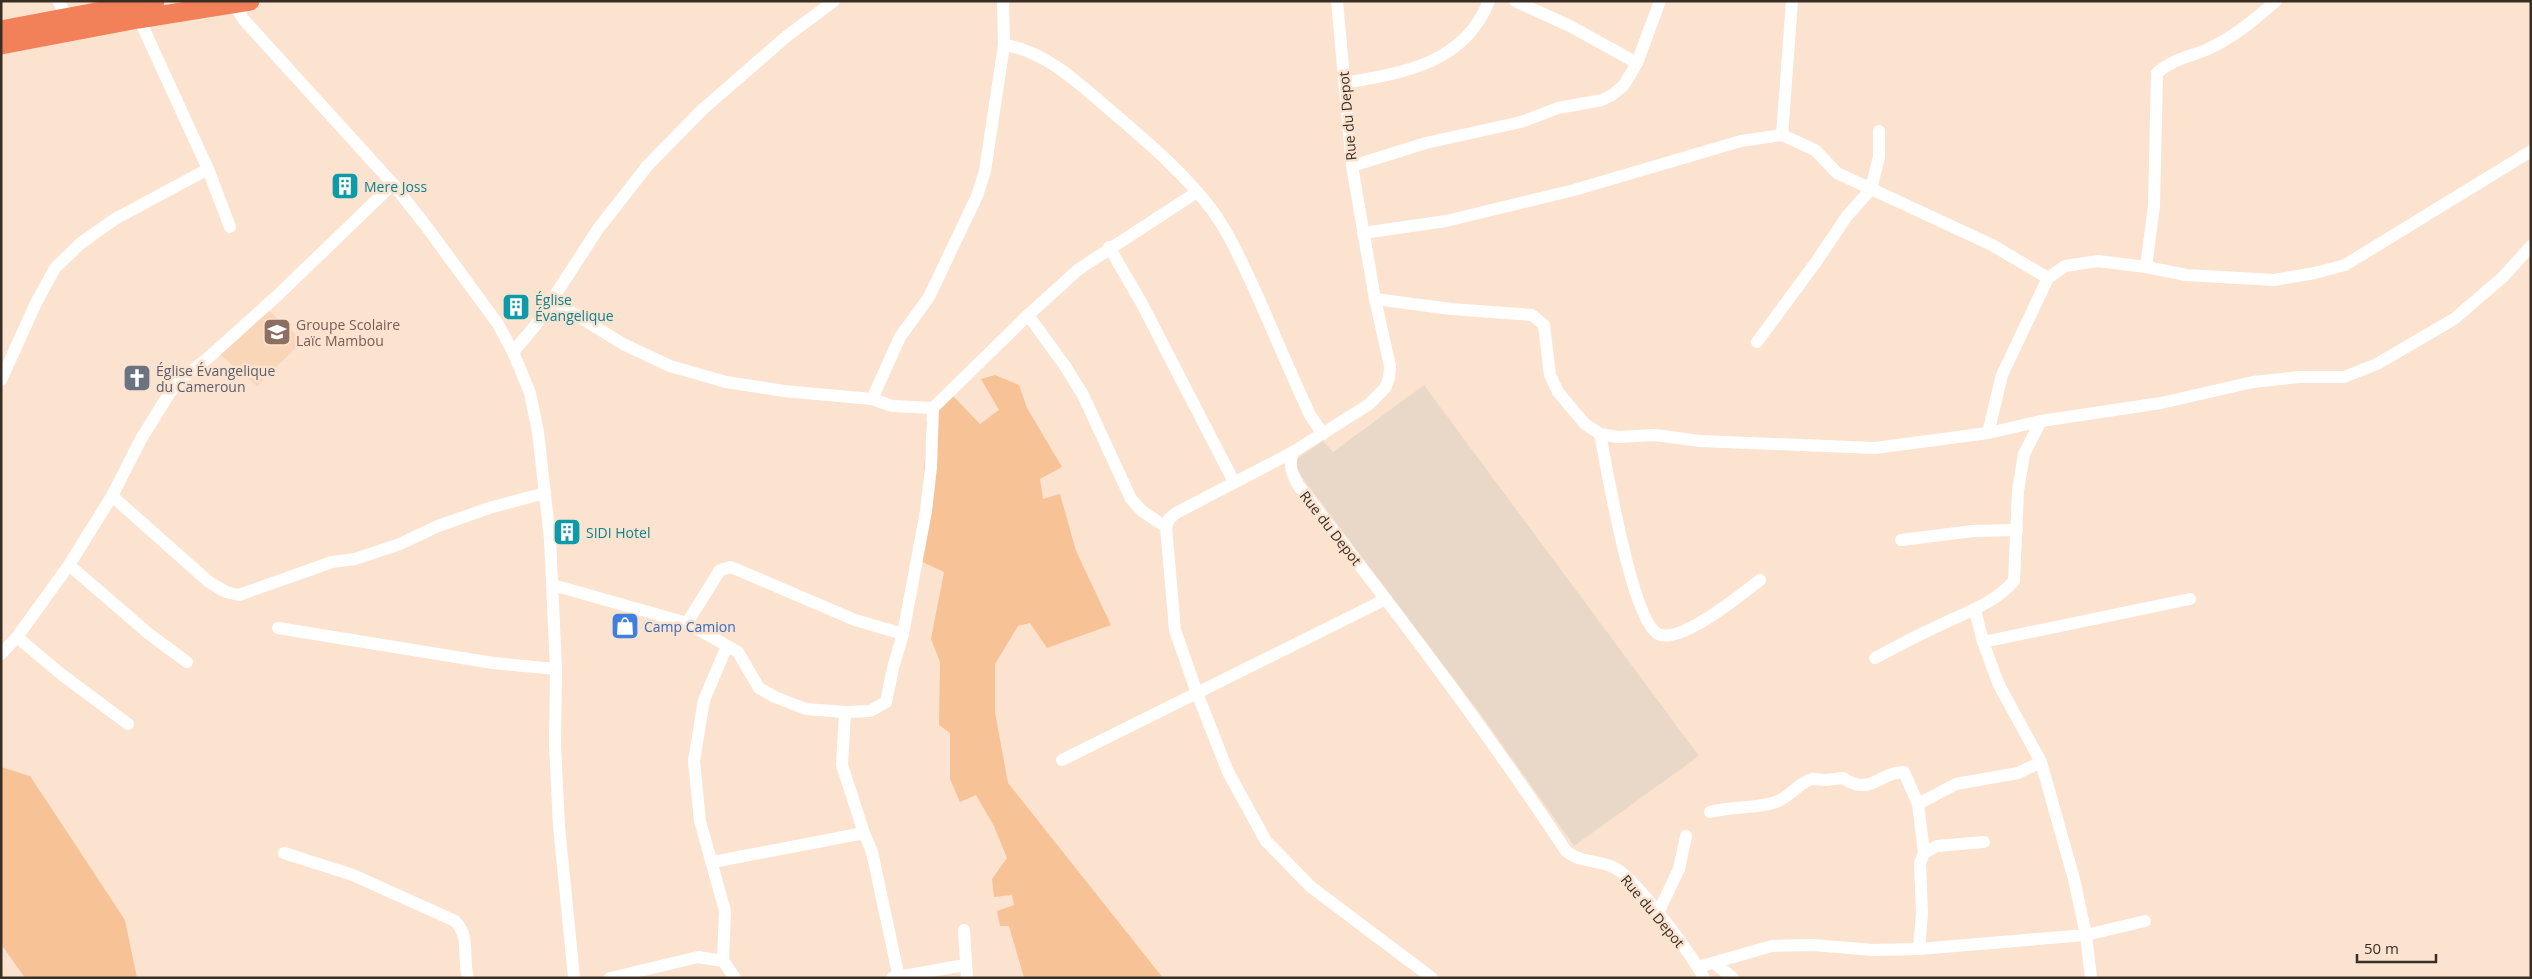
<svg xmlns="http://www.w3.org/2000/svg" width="2532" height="979" font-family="'Open Sans',sans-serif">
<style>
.industrial{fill:#e9d8c8}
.built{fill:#fad6b8}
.green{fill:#f7c296}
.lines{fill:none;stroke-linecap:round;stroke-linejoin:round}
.minor{stroke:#fff;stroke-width:12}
.highway{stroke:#f28058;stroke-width:19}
.labels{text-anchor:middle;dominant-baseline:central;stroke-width:5;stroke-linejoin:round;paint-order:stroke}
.street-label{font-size:14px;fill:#392e24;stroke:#fce3d0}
.culture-label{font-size:14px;fill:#0d838f;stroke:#fce3d0;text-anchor:start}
.education-label{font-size:14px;fill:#785e54;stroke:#fce3d0;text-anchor:start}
.worship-label{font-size:14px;fill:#5b616d;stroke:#fce3d0;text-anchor:start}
.shop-label{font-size:14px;fill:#366cbe;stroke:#fce3d0;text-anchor:start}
</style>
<rect width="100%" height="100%" fill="#fce3d0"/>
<polygon class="industrial" points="1424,385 1699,756 1574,846 1479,712 1301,476 1296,465 1297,459 1323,441 1333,452"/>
<polygon class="built" points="266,308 303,341 257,386 218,353"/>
<g class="green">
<polygon points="995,375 1019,385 1027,408 1062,467 1040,479 1043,499 1060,494 1076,551 1111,625 1047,648 1030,623 1018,626 995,664 995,712 1008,783 1163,978 1024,978 1009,926 1000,926 997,911 1014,905 1012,895 994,897 992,879 1007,858 994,826 976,795 960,802 950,779 950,733 939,725 940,662 931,639 944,572 918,560 926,443 926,422 953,396 980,424 999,410 981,379"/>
<polygon points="1,767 30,776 125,920 137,978 25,978 1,944"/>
</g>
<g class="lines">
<g class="minor">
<polyline points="58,1 68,18"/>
<polyline points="232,1 244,20 393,184 426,226 498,324 513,352 530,393 538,432 550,539 556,669 555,745 559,826 574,978"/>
<path d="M1337,1L1352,166L1375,299L1390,366L1389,378L1385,388L1368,405L1293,452C1288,465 1292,473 1298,485C1390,604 1483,725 1566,851C1581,864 1599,859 1615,868C1638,881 1691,954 1704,978"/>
<polyline points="1515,1 1570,26 1637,63"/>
<polyline points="136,12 208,169 230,227"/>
<path d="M1004,45C1042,50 1074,79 1103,104C1141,137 1181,169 1212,210C1231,236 1244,267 1258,297C1275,336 1292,376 1310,415L1323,434"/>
<path d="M1344,83C1403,73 1464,64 1489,1"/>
<polyline points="1782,135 1792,1"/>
<polyline points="1352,166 1426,143 1521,122 1558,108 1602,100 1612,95 1624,85 1637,63 1660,1"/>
<polyline points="1363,233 1446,221 1574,190 1741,141 1782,135 1815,150 1837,173 1992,245 2048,278"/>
<polyline points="1109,247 1141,302 1234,482"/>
<path d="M2146,267L2154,206L2157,73C2171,60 2188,57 2206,50C2233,38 2254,20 2276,1"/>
<polyline points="1375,299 1451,309 1532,315 1544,325 1550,375 1558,392 1585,424 1600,434 1618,437 1655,435 1700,441 1875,448 1988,433 2041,421 2161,403 2253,382 2299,377 2344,377 2377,364 2454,319 2503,277 2531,246"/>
<polyline points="552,300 623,344 670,366 726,382 784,391 872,399 892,406 933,408 1028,315 1079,269 1197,192"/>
<polyline points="1028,315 1065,366 1083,395 1131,499 1142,511 1166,527"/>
<polyline points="1757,342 1816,262 1847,216 1871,189 1879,157 1879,131"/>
<polyline points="513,352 535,326 598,229 648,165 703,109 787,36 834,1"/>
<polyline points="1,380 36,303 55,268 81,243 115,219 208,169"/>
<polyline points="872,399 900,337 929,297 977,196 985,171 1004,45 1003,1"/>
<polyline points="1988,433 2002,375 2048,278 2065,266 2098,261 2146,267 2186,275 2274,280 2315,273 2345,265 2531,151"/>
<path d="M1600,434C1606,464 1633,629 1661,635C1685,641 1742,594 1760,580"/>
<polyline points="1293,452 1176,513 1169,519 1166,527 1175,630 1197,693 1228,772 1266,841 1311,887 1432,978"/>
<polyline points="112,496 209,582 226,592 239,595 332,562 355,559 400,544 438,526 489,508 545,493"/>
<polyline points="1901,540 1973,531 2017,530"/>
<polyline points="69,565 149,634 187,662"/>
<polyline points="553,585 687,623 720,570 731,567 855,620 903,634 926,511 931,467 933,408"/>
<polyline points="687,623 738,652 759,688 775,697 806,709 845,712 870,711 886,702 893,668 903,634"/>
<polyline points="278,628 493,663 556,669"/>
<polyline points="17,637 61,674 128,724"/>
<polyline points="1983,642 2190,599"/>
<polyline points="1,654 17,637 69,565 112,496 141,439 169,394 181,379 208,358 279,294 393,184"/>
<path d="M1875,658C1894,648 1914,637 1934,628C1961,614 1993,605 2014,581L2018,491L2024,454L2041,421"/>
<polyline points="845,712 842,765 864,833"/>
<polyline points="1062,760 1386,599"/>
<polyline points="1918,804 1956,784 2018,773 2041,762"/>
<path d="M1710,812C1733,806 1755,809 1776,802C1790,797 1798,783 1812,779L1826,780L1843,778C1871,797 1879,772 1904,772L1918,804L1924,853"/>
<path d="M284,853L353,875L455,921C471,937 462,958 468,978"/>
<polyline points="713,862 864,833 872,852 899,978"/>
<polyline points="1658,913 1679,869 1686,836"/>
<polyline points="964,930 967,978"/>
<polyline points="1919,949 2086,935 2074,879 2041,762 1999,685 1983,642 1975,610"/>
<polyline points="723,961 725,911 700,821 694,761 704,700 727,646"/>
<polyline points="1714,963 1733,978"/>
<polyline points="1698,967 1772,946 1813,945 1874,950 1919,949 1922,913 1920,863 1924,853 1937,846 1984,842"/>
<polyline points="610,978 698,957 723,961 735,978"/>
<polyline points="892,978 965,965"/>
<polyline points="2091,978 2086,935 2145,921"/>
</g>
<g class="highway">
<polyline points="1,30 155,1"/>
<polyline points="1,45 138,19 250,1"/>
</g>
</g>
<defs>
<symbol id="building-square" viewBox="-11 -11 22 22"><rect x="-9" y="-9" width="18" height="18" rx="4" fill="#0f9aa8" stroke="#fce3d0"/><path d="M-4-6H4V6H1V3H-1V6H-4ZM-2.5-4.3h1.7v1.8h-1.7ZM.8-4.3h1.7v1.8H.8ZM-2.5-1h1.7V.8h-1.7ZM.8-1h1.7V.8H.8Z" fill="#fff"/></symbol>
<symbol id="school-square" viewBox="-11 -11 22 22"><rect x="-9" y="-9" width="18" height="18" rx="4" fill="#8d6e63" stroke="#fce3d0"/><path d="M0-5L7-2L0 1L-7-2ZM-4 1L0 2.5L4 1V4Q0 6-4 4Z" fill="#fff"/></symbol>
<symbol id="church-square" viewBox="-11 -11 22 22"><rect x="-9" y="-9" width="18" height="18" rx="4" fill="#6b7280" stroke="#fce3d0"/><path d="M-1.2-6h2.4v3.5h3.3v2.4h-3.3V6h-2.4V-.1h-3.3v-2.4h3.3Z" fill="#fff"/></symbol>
<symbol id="shop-square" viewBox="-11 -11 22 22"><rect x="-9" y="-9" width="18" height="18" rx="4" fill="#3f7fe0" stroke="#fce3d0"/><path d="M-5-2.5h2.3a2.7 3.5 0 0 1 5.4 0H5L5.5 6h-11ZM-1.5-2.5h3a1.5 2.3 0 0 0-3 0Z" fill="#fff"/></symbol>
</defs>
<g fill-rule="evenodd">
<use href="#building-square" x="329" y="170" width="32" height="32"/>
<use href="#building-square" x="500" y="291" width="32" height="32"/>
<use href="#school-square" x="261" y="316" width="32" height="32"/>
<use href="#church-square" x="121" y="362" width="32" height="32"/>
<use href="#building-square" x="551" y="516" width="32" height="32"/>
<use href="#shop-square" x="609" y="610" width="32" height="32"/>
</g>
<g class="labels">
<g class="street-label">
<text transform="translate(1347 116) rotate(-95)">Rue du Depot</text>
<text transform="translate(1331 528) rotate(52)">Rue du Depot</text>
<text transform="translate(1653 911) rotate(50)">Rue du Depot</text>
</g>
<g class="culture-label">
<text x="364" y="186">Mere Joss</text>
<text x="535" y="299">Église<tspan x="535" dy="16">Évangelique</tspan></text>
<text x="586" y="532">SIDI Hotel</text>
</g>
<g class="education-label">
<text x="296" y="324">Groupe Scolaire<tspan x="296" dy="16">Laïc Mambou</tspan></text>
</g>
<g class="worship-label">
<text x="156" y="370">Église Évangelique<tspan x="156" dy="16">du Cameroun</tspan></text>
</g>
<g class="shop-label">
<text x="644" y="626">Camp Camion</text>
</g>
</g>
<rect width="2532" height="979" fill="none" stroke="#392e24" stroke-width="5"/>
<path d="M2357 954v8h79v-8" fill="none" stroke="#392e24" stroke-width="2.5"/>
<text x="2364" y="954" font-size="15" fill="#392e24" stroke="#fce3d0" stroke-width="4" paint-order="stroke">50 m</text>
</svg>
